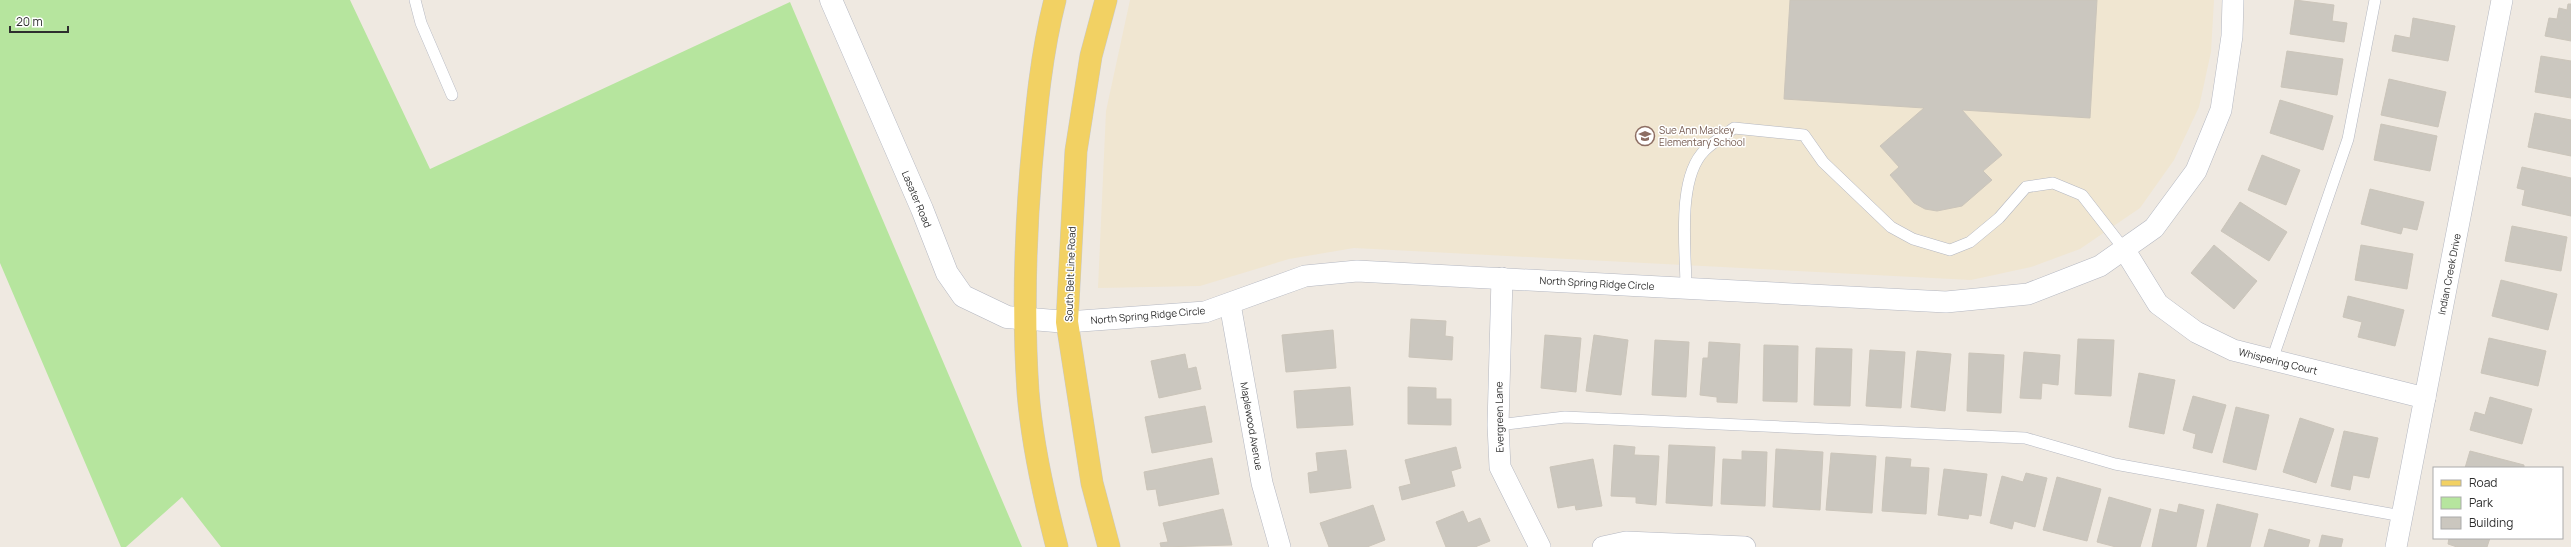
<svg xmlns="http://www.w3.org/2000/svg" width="2571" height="547" font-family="Manrope,sans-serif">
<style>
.education{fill:#f0e6d1}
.green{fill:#b6e59e}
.building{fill:#cbc7bf;stroke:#cbc5ba}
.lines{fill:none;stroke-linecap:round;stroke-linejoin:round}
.lane-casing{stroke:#b4b7c1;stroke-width:12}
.street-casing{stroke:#b4b7c1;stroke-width:22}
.secondary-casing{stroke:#b4b7c1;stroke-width:23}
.primary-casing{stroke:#c9c9c9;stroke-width:23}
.lane{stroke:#fff;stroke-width:11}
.street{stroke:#fff;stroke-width:21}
.secondary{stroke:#fff;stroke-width:22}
.primary{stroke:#f2d163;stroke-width:22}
.labels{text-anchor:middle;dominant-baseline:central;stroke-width:3;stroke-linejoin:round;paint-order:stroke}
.education-label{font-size:10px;fill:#785e54;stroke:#fff;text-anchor:start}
.street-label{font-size:10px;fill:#2e2e2e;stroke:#fff}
</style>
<rect width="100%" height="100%" fill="#efe9e1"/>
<polygon class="education" points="1130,0 2214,0 2211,52 2199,107 2174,160 2140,208 2080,249 2031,267 1971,280 1354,248 1289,259 1200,286 1098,288 1106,111"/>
<polygon class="green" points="0,0 350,0 430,169 790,2 1022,547 221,547 182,497 126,547 121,547 0,263"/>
<g class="building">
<polygon points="1790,0 2097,0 2090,118 1962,110 2002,155 1983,171 1992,180 1962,206 1937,211 1925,209 1914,203 1890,175 1899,167 1880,146 1924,108 1784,99"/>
<polygon points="2295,0 2334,5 2332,21 2347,23 2344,42 2290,34"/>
<polygon points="2568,4 2571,4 2571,41 2545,36 2549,18 2557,19 2559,8 2567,10"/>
<polygon points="2413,18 2455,26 2448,61 2392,51 2395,35 2410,38"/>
<polygon points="2287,51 2343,59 2337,95 2281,87"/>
<polygon points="2541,56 2571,61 2571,98 2535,92"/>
<polygon points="2389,79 2446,92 2438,127 2381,115"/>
<polygon points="2280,100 2333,116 2323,150 2270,133"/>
<polygon points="2535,113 2571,120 2571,156 2528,147"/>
<polygon points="2381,124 2437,136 2430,171 2374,160"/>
<polygon points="2262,155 2300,170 2286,205 2248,190"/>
<polygon points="2522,167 2571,178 2571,216 2522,205 2525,190 2517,188"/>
<polygon points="2370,189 2424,202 2417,230 2403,227 2401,234 2361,224"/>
<polygon points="2240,202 2287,232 2269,261 2221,231"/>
<polygon points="2512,226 2567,237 2561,271 2505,261"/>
<polygon points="2214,245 2257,281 2234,309 2191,273"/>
<polygon points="2361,245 2413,254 2407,289 2355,280"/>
<polygon points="2501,280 2557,294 2548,330 2492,316"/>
<polygon points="2348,296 2404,310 2395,346 2358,337 2362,322 2343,317"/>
<polygon points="1411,319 1446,321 1445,336 1453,337 1452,360 1409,357"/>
<polygon points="1333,330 1336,368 1286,372 1282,335"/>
<polygon points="1545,335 1581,338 1576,392 1541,388"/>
<polygon points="1594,335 1628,340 1621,395 1586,391"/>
<polygon points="2489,338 2546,351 2538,386 2481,373"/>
<polygon points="2078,339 2114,340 2111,396 2075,394"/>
<polygon points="1655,340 1689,342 1686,397 1652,395"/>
<polygon points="1709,342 1740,344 1737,403 1717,402 1717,397 1700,395 1703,358 1708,358"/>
<polygon points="1764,345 1798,346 1797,402 1763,401"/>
<polygon points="1816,348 1852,349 1850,406 1814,405"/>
<polygon points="1870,350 1905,352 1901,408 1866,406"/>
<polygon points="1917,351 1951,354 1945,411 1911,407"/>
<polygon points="2024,352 2060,355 2058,385 2042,383 2041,399 2020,398"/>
<polygon points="1969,353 2004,355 2001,413 1967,411"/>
<polygon points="1185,354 1188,369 1196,367 1201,389 1159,398 1151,361"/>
<polygon points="2139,373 2175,380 2164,434 2129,427"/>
<polygon points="1350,387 1353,425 1297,428 1294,391"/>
<polygon points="1408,387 1436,388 1436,399 1451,399 1451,425 1408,424"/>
<polygon points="2193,396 2226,405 2212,453 2193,448 2196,434 2183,430"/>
<polygon points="2490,397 2532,409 2522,444 2470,430 2475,412 2485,415"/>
<polygon points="1205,406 1212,442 1152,453 1145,417"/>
<polygon points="2236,407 2269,415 2256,470 2223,462"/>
<polygon points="2300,418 2334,429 2316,483 2283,472"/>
<polygon points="2344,431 2378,438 2369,478 2353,475 2350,490 2331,486"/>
<polygon points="1614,445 1635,447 1634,455 1659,456 1656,505 1636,503 1636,497 1611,496"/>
<polygon points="1669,445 1715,447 1712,506 1666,503"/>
<polygon points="1456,447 1461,468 1451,471 1455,486 1402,500 1399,487 1411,484 1405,460"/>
<polygon points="1776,449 1823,452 1820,510 1773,507"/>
<polygon points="1346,450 1351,488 1310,493 1308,473 1318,471 1316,453"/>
<polygon points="1742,451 1767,452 1765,506 1721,504 1723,459 1742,460"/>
<polygon points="2470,451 2524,465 2524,468 2465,468"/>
<polygon points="1831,453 1876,456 1872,513 1826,510"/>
<polygon points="1886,457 1911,459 1910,467 1929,468 1926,514 1882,511"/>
<polygon points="1212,458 1219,494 1159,506 1156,489 1147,490 1144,472"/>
<polygon points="1593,459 1602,506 1576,510 1575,505 1558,508 1550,467"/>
<polygon points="1944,469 1987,474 1981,516 1969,514 1968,519 1938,515"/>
<polygon points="2026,473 2047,478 2035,527 2014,521 2012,529 1990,523 2002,476 2023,482"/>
<polygon points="2057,477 2101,489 2087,541 2043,530"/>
<polygon points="2109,497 2151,509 2140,547 2116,547 2097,542"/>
<polygon points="2179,504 2204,510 2196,547 2152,547 2160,509 2177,513"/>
<polygon points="2217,504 2258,514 2250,547 2207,547"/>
<polygon points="1373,505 1385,540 1367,547 1329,547 1320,523"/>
<polygon points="1223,509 1232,545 1161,547 1160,543 1168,542 1163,523"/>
<polygon points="1463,511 1468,523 1480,518 1490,541 1475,547 1446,547 1436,522"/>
<polygon points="2269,529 2310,540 2308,547 2264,547"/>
<polygon points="2322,535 2343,539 2341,547 2319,547"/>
<polygon points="2449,538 2490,538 2487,547 2457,547 2448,544"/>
</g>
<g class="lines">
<defs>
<g id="lane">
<polyline points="415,0 421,23 452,95"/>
<path d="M1686,288C1686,251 1676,178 1705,150C1713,142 1725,135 1734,128L1804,135L1823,162L1891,227L1913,239L1950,250L1970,242L1999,218L2026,187L2053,183L2082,195L2124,249"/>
<polyline points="2272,360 2348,139 2375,0"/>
<polyline points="1498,425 1565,417 2025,438 2115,464 2402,516"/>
</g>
<g id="street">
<polyline points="2124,249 2158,304 2196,332 2233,350 2425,398"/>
<polyline points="1502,278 1498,425 1500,467 1540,547"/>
<polyline points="1230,304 1262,483 1280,547"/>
<polyline points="1067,322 1205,312 1305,276 1357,271 1946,302 2028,294 2100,266 2154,228 2196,171 2221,110 2232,36 2233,0"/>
<polyline points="1603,547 1626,542 1745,547"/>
<polyline points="2396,547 2502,0"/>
</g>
<polyline id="secondary" points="831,0 922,209 947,273 963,296 1007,317 1067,322"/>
<g id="primary">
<path d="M1055,0C1041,54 1036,112 1031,168C1025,242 1023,317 1028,392C1032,444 1044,497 1057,547"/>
<polyline points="1106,0 1091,56 1076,151 1067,322 1092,483 1109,547"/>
</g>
</defs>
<use href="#lane" class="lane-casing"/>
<use href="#street" class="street-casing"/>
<use href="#secondary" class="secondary-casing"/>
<use href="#primary" class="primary-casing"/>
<use href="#lane" class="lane"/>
<use href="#street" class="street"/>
<use href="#secondary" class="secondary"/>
<use href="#primary" class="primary"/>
</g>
<defs>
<symbol id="school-ring" viewBox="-11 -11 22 22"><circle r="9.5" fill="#fff" stroke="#8d6e63" stroke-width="1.5"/><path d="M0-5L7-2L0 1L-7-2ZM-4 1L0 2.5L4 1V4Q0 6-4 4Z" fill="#8d6e63"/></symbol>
</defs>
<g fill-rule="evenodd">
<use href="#school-ring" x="1634" y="125" width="22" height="22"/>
</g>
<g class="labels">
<g class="education-label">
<text x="1659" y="130">Sue Ann Mackey<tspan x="1659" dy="12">Elementary School</tspan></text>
</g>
<g class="street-label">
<text transform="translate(917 199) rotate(67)">Lasater Road</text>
<text transform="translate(1070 274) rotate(-88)">South Belt Line Road</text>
<text transform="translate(2449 274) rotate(-79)">Indian Creek Drive</text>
<text transform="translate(1597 283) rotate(3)">North Spring Ridge Circle</text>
<text transform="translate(1148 315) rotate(-5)">North Spring Ridge Circle</text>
<text transform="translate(2278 361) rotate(14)">Whispering Court</text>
<text transform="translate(1499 417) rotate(-91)">Evergreen Lane</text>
<text transform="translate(1252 426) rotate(80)">Maplewood Avenue</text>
</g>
</g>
<rect x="2433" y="467" width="130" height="72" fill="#ffffff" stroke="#ababab"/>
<rect x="2441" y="480" width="20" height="6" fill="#f2d163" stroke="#ababab"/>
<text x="2469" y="487" font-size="12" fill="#2e2e2e">Road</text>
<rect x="2441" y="497" width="20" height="12" fill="#b6e59e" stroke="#ababab"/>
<text x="2469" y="507" font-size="12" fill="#2e2e2e">Park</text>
<rect x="2441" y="517" width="20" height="12" fill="#cbc7bf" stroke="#ababab"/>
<text x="2469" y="527" font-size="12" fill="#2e2e2e">Building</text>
<path d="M10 26v6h58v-6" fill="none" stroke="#2e2e2e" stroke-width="2"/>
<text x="16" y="26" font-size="12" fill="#2e2e2e" stroke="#ffffff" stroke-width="3" paint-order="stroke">20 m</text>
</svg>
